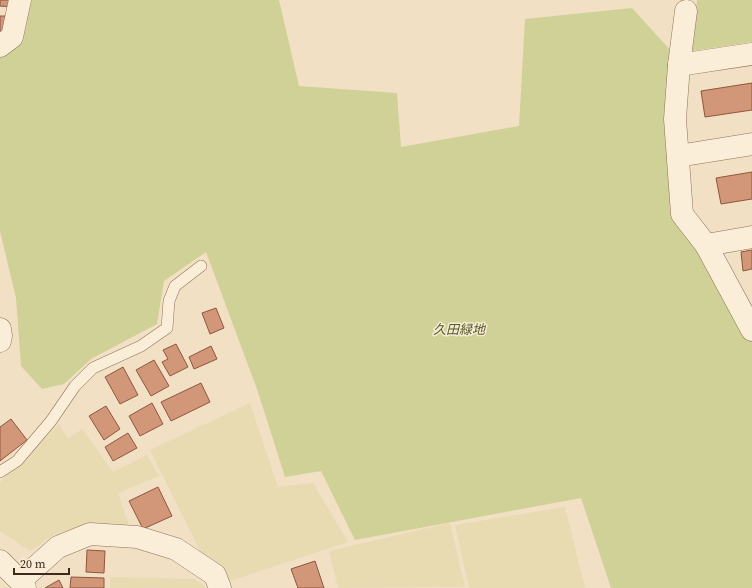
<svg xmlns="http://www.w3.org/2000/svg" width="752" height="588" font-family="'Source Serif 4','Noto Sans JP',serif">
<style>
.farmland{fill:#e8dab1}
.green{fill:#cfd197}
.building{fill:#d29678;stroke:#8f573d}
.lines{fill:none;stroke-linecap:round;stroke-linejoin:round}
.lane-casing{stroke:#8e7159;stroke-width:12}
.street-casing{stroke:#8e7159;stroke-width:23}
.lane{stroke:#fbeed9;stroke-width:11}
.street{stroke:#fbeed9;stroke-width:22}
.labels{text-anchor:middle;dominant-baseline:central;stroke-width:3;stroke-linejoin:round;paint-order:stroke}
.park-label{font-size:13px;font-style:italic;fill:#515b23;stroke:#f8ebd5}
</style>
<rect width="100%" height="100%" fill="#f1e0c4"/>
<g class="farmland">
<polygon points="250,403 278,487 313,483 348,542 227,582 203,557 150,450"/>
<polygon points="59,424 68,439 82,429 113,472 147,455 159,476 118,493 130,528 87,524 55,534 30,551 0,531 0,482"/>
<polygon points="565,507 585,588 469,588 455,525"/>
<polygon points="450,523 465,587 338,588 329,551"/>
<polygon points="110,577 195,579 207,588 110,588"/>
</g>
<g class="green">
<polygon points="32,0 279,0 299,86 397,93 401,147 519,126 525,19 632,8 672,52 684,198 746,323 752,341 752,588 611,588 581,498 355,540 321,471 285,477 258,392 206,252 164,281 157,324 91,359 64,384 42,389 21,366 16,298 0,231 0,57 23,42"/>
<polygon points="697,0 752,0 752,42 692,51"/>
</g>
<g class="building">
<polygon points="0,0 13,0 13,7 0,6"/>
<polygon points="0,16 10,16 3,37 0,37"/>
<polygon points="752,83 752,110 705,117 701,91"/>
<polygon points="752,172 752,199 721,204 716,178"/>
<polygon points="752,250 752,269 743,271 741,252"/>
<polygon points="216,308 224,328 210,334 202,313"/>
<polygon points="176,344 188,367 170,376 162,362 168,359 163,350"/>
<polygon points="211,346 217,359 194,369 189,357"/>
<polygon points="154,360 169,386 151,396 136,370"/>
<polygon points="123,367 138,395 120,404 105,377"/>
<polygon points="201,383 210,402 171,421 161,402"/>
<polygon points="152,403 163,424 140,436 129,416"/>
<polygon points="106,406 120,429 104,440 89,416"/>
<polygon points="11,419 27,440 0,461 0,427"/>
<polygon points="128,433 137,448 113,461 105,447"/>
<polygon points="158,487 172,516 143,529 129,501"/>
<polygon points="87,550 105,551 104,573 86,572"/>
<polygon points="315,561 324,588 298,588 291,569"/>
<polygon points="71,577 104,578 104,588 70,588"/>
<polygon points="59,580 63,588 45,588"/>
</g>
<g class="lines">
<defs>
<polyline id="lane" points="0,472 17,461 51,421 75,386 93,368 141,346 167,328 169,301 175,286 201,266"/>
<g id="street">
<polyline points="686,11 679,65 675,119 682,214 706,245 752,330"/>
<polyline points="0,46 12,37 20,0"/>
<polyline points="679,65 752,54"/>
<polyline points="678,156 752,144"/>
<polyline points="706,245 752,237"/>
<polyline points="0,329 1,336 0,341"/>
<polyline points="0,561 20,581 25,588"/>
<polyline points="20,581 58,547 90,534 137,537 176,549 215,575 220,588"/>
</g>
</defs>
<use href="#lane" class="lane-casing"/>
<use href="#street" class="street-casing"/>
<use href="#lane" class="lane"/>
<use href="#street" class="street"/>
</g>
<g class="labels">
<g class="park-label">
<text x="459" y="329">久田緑地</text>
</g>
</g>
<path d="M14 568v6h55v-6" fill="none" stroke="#3d2a1e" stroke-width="2"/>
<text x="20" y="568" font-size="12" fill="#3d2a1e" stroke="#f8ebd5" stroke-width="3" paint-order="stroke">20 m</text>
</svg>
